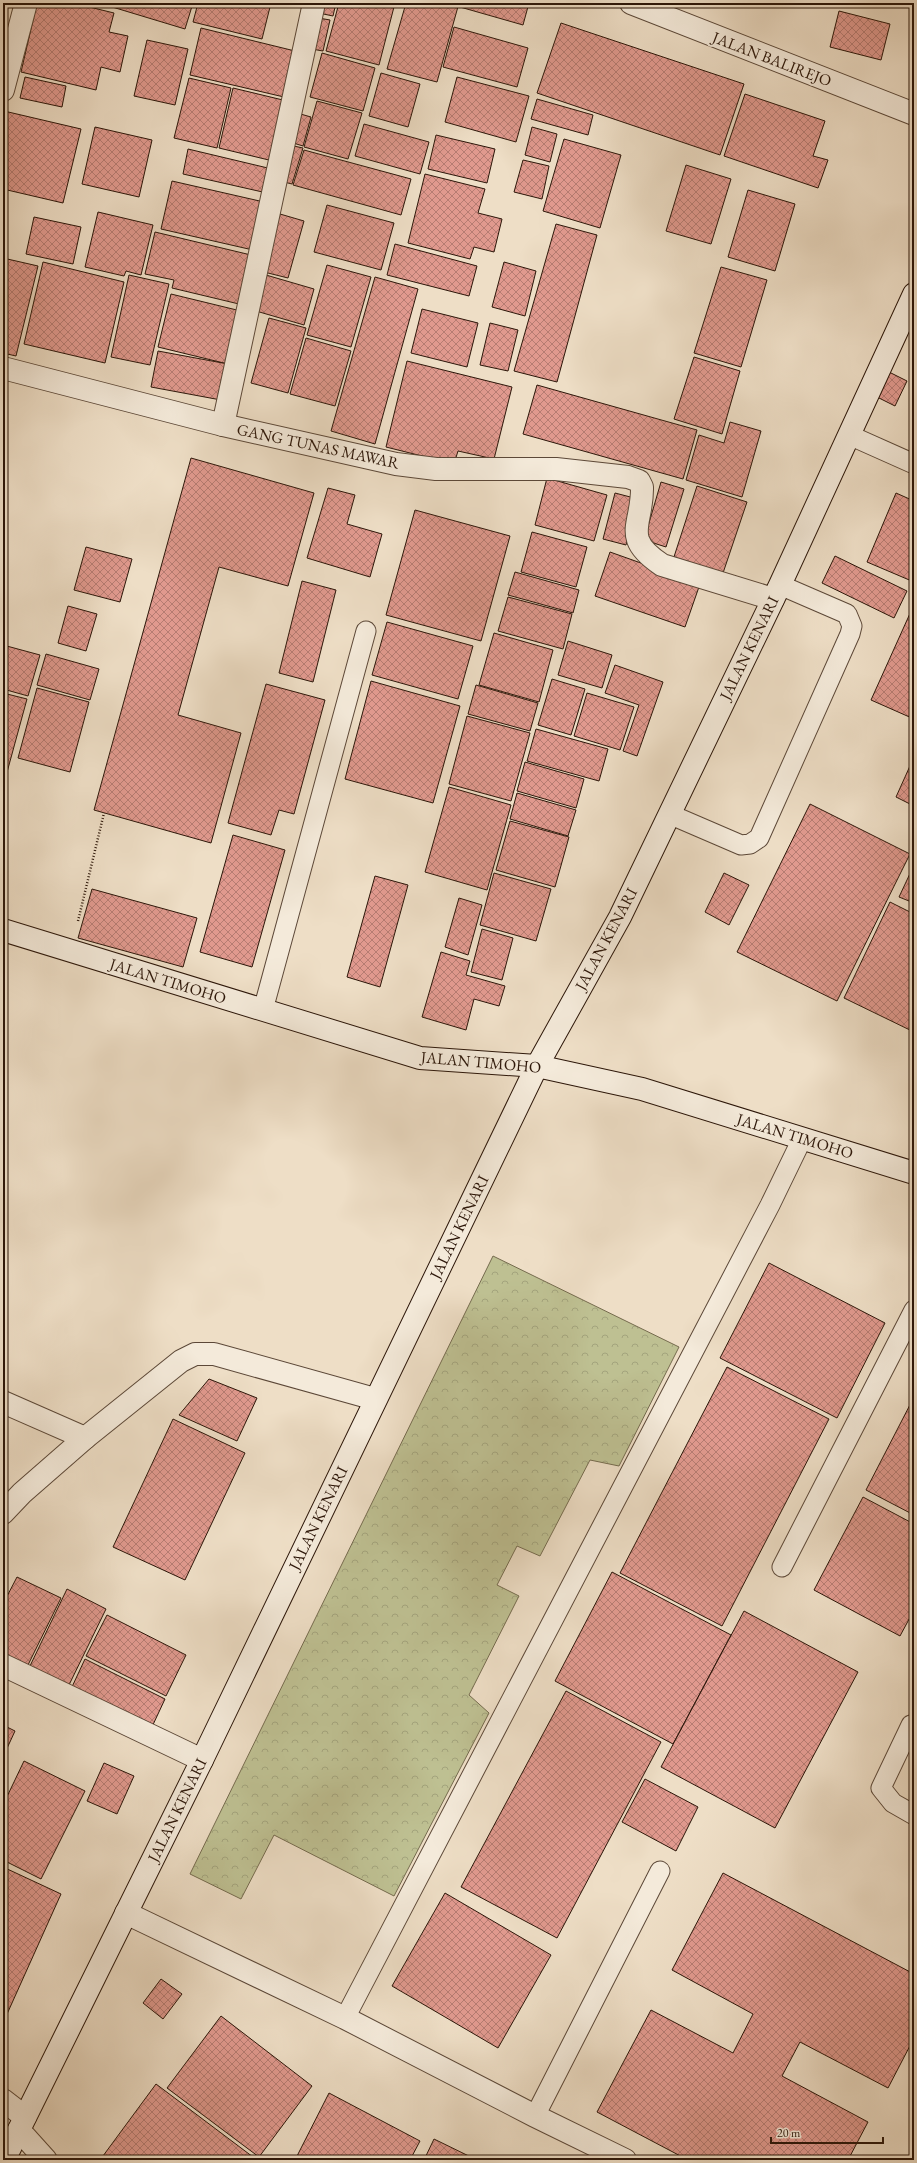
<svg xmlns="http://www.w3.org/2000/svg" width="917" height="2163" font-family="'EB Garamond',serif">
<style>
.forest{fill:url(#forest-crowns);stroke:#756b4e}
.building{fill:url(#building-cross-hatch);stroke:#2c1609}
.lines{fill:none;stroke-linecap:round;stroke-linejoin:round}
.service-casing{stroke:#5c4838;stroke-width:21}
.minor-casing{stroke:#5c4838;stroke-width:24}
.tertiary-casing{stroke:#5c4838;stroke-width:24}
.secondary-casing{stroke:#2c1609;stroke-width:24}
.path{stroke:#2c1609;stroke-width:2.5;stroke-dasharray:1 2;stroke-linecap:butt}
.service{stroke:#f4eada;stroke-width:19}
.minor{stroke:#f4eada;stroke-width:22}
.tertiary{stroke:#f4eada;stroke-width:22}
.secondary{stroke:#f4eada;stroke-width:22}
.labels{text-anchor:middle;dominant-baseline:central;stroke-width:4;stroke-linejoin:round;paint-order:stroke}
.street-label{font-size:16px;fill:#2c1609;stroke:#f4eada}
</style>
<defs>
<pattern id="forest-crowns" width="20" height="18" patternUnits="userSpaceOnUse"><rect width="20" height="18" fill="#bec092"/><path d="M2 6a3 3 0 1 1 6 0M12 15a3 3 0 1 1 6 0" fill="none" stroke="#a3a47d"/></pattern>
<pattern id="building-cross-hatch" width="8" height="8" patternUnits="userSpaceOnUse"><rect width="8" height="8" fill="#e0998e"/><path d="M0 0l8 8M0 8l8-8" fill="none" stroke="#b67c72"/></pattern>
</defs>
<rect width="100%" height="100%" fill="#eedec6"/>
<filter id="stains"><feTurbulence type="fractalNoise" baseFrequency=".005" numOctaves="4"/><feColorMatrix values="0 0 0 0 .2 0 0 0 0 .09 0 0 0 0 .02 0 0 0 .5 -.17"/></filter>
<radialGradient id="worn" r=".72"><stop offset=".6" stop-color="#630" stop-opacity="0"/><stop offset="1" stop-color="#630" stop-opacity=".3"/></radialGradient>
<polygon class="forest" points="493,1256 679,1347 619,1466 590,1460 540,1556 517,1546 497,1585 519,1596 469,1695 489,1713 394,1896 274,1835 241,1899 190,1874"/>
<g class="building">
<polygon points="37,3 73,3 114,13 109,32 128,36 120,72 101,67 96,90 21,72"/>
<polygon points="99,3 193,3 185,29"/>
<polygon points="198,3 271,3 262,39 193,22"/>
<polygon points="316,3 336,3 333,16 314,12"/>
<polygon points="339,3 395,3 379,65 326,51"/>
<polygon points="406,3 459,3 437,82 387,69"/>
<polygon points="462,3 529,3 523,25 460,7"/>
<polygon points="839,11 890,24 881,60 830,47"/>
<polygon points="313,17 330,20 323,51 306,48"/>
<polygon points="561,23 744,84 720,155 537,93"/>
<polygon points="454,27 528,48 517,87 443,67"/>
<polygon points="201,28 295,51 284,97 190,75"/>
<polygon points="147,40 188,49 175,105 134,96"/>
<polygon points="322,53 375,68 363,111 310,97"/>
<polygon points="381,73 420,84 408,127 369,116"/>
<polygon points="25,77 66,86 62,107 20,98"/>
<polygon points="457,77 529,96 516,142 445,122"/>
<polygon points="189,78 231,88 217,148 174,138"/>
<polygon points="233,88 287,101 273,161 219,148"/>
<polygon points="745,94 825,121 813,156 828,160 818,188 724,156"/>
<polygon points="537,99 593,115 588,135 531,119"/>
<polygon points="317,101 362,113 348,159 304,147"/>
<polygon points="4,111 81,129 63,203 3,189"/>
<polygon points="297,113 311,117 303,146 290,142"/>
<polygon points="364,124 429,142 420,174 355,156"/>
<polygon points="95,127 152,140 139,197 82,184"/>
<polygon points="532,127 557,134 550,162 525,155"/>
<polygon points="436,135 495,149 487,183 428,169"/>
<polygon points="564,139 621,155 600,228 543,211"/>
<polygon points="289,145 303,148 292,184 280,181"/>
<polygon points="188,149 272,169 267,193 183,174"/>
<polygon points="304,150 411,179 401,215 293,185"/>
<polygon points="523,160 549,166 542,199 514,192"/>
<polygon points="686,165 731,179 711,244 666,231"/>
<polygon points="425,174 485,189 478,213 502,219 494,252 474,247 470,259 408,243"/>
<polygon points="172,181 264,202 253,250 161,229"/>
<polygon points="748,190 795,204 775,271 728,257"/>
<polygon points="327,205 394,223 381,270 314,252"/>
<polygon points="98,212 153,225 141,275 126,271 124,276 85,267"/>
<polygon points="280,214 304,221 288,278 264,272"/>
<polygon points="34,217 81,227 73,264 26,254"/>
<polygon points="556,224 597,235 557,382 514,371"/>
<polygon points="155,232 251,255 239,304 172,288 174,280 145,274"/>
<polygon points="395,244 477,266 469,296 387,275"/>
<polygon points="3,258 38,266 16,356 3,353"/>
<polygon points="43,262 124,282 105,363 24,344"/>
<polygon points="504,262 536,271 525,316 492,307"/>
<polygon points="327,265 371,277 351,347 307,335"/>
<polygon points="721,267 767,280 741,367 694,353"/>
<polygon points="129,275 169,284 150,365 111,357"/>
<polygon points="266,275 314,289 304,325 256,311"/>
<polygon points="375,277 418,289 375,444 331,431"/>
<polygon points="171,294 245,312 232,365 158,347"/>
<polygon points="422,309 478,323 467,367 411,353"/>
<polygon points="269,318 306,328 288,393 251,383"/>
<polygon points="490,323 518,330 508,371 480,365"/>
<polygon points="306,338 351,351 335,406 290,394"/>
<polygon points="158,351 228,364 221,400 151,387"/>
<polygon points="694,357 740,371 722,434 674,419"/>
<polygon points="407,361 512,387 494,459 458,451 454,464 386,447"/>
<polygon points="887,371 907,381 895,406 875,396"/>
<polygon points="537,385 697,430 683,479 523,434"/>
<polygon points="730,422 761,431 742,497 686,480 699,435 724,443"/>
<polygon points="191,458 314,493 288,586 219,567 178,715 241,733 211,843 94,810"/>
<polygon points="547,478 607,495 594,541 535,525"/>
<polygon points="661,482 684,489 666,547 644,540"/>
<polygon points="697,486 747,502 721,579 672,563"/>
<polygon points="328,488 355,495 347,524 382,534 370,577 307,558"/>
<polygon points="615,493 638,499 626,545 603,539"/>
<polygon points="896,493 914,501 914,582 867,562"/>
<polygon points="415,510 510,536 481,641 386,615"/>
<polygon points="532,532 587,547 576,587 521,572"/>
<polygon points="86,547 132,559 120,602 74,590"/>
<polygon points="610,552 700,584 685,627 595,596"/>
<polygon points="835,556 907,591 894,618 822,583"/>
<polygon points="515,572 579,590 573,613 508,595"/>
<polygon points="302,581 336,590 313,682 279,673"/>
<polygon points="508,597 572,614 563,649 498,631"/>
<polygon points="68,606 97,614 86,651 58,643"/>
<polygon points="912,609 914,610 914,719 871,700"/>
<polygon points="387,622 473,646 458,699 372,675"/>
<polygon points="494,633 553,650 539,702 479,685"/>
<polygon points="568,641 612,655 602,688 558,675"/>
<polygon points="3,645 40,655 28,696 3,689"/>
<polygon points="46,654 99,669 90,700 37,685"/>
<polygon points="615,665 663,682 637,756 623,751 639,705 605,693"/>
<polygon points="552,679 585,689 571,735 538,725"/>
<polygon points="371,681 460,706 433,803 345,779"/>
<polygon points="266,684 325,700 294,814 279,810 271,835 228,823"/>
<polygon points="476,685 538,703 530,731 468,714"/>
<polygon points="37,688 89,702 70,772 18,758"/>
<polygon points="3,693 27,699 6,776 3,775"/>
<polygon points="587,693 634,707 620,750 574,736"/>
<polygon points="467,716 530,733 511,801 449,784"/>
<polygon points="536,729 608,749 599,781 527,761"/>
<polygon points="914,757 914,806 896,797"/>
<polygon points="525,762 584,779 576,808 517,791"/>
<polygon points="449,787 511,805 487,890 425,872"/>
<polygon points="517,793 576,810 568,836 510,819"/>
<polygon points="810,804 910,854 837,1001 737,952"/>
<polygon points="510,821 569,837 555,887 496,870"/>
<polygon points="233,835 285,850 252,967 200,952"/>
<polygon points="914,865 914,903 899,897"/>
<polygon points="494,873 551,889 536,941 480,925"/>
<polygon points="724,873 749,885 729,925 705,912"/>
<polygon points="375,876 408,885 380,987 347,977"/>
<polygon points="92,889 197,918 183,967 78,938"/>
<polygon points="459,898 482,905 468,955 445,947"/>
<polygon points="890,902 914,914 914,1032 844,998"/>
<polygon points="482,929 513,938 502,980 471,972"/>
<polygon points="441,952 470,961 466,975 505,986 499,1006 474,999 466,1030 422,1017"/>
<polygon points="769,1263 885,1323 837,1418 720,1358"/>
<polygon points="727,1367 829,1419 722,1626 620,1573"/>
<polygon points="209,1379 257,1398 237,1441 179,1415"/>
<polygon points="914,1397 914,1515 866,1490"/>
<polygon points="173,1419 245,1453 185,1580 113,1547"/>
<polygon points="863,1497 914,1524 914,1610 900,1636 814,1590"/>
<polygon points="612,1572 731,1635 673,1744 555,1681"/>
<polygon points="17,1577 61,1598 27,1667 3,1655 3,1604"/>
<polygon points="67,1589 106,1609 68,1687 29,1668"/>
<polygon points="744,1611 858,1672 775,1828 661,1767"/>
<polygon points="107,1615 186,1655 166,1696 86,1656"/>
<polygon points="85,1659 165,1699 151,1729 71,1689"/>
<polygon points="566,1691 661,1742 557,1938 461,1887"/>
<polygon points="3,1725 15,1731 3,1757"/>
<polygon points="24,1761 85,1791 41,1879 3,1860 3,1805"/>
<polygon points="104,1763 134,1776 117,1814 87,1801"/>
<polygon points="645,1779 698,1807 676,1851 622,1822"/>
<polygon points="3,1867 61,1894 3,2023"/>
<polygon points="723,1873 914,1974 914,2038 888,2088 800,2042 782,2076 868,2122 848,2160 688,2160 597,2112 651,2010 733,2053 753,2014 672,1970"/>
<polygon points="445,1893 551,1955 498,2048 392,1986"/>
<polygon points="161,1979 182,1994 163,2019 143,2003"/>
<polygon points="221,2016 312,2086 259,2157 167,2088"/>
<polygon points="156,2084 257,2160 100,2160"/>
<polygon points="329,2093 420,2141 410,2160 295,2160"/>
<polygon points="434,2139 477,2160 424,2160"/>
</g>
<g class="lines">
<defs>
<g id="service">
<polyline points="849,435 914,464"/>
<polyline points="669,814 741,845 750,844 759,838 850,634 852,626 847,614 780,585"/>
<polyline points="263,1010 366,631"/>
<polyline points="782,1567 914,1310"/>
<polyline points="914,1724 911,1725 881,1788 893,1803 914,1815"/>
<polyline points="345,2018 770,1205 802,1139"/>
<polyline points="535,2116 660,1871"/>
</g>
<g id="minor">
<polyline points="3,90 26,3"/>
<path d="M3,368L223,425L396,464L436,469H556L628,477L639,481L642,487C643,525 620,537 662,565L773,599"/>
<polyline points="223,425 314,3"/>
<polyline points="3,1402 85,1438 181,1361 195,1354 214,1354 375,1399"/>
<polyline points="3,1513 22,1493 85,1438"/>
<polyline points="3,1665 202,1760"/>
<polyline points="126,1913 345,2018 535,2116 625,2160"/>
<polyline points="3,2100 25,2117"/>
<polyline points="19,2130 46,2160"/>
</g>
<polyline id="tertiary" points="631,3 914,114"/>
<g id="secondary">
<polyline points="3,930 420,1058 537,1066 642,1089 914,1173"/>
<polyline points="4,2160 202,1760 537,1066 620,917 780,585 914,294"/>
</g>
</defs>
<use href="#service" class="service-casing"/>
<use href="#minor" class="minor-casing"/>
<use href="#tertiary" class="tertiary-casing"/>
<use href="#secondary" class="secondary-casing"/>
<polyline class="path" points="78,921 104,813"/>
<use href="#service" class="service"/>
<use href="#minor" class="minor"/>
<use href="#tertiary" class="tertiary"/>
<use href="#secondary" class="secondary"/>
</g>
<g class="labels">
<g class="street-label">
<text transform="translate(772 59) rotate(21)">JALAN BALIREJO</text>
<text transform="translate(318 446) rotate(12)">GANG TUNAS MAWAR</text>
<text transform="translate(749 648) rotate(-64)">JALAN KENARI</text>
<text transform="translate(606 939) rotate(-62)">JALAN KENARI</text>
<text transform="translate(168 981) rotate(17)">JALAN TIMOHO</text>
<text transform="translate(481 1062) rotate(5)">JALAN TIMOHO</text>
<text transform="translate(795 1136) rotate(17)">JALAN TIMOHO</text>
<text transform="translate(459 1227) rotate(-64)">JALAN KENARI</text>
<text transform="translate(318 1518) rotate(-64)">JALAN KENARI</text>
<text transform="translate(177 1810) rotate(-64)">JALAN KENARI</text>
</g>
</g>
<rect width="917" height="2163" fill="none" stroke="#eedec6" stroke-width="16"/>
<rect x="4" y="4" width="909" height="2155" fill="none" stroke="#2c1609" stroke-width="2"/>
<rect x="8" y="8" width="901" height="2147" fill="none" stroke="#2c1609"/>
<path d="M771 2137v6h112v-6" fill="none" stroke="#2c1609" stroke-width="2"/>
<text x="777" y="2137" font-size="12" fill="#2c1609" stroke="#f4eada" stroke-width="3" paint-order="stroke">20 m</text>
<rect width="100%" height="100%" filter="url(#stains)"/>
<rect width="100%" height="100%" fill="url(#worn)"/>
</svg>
